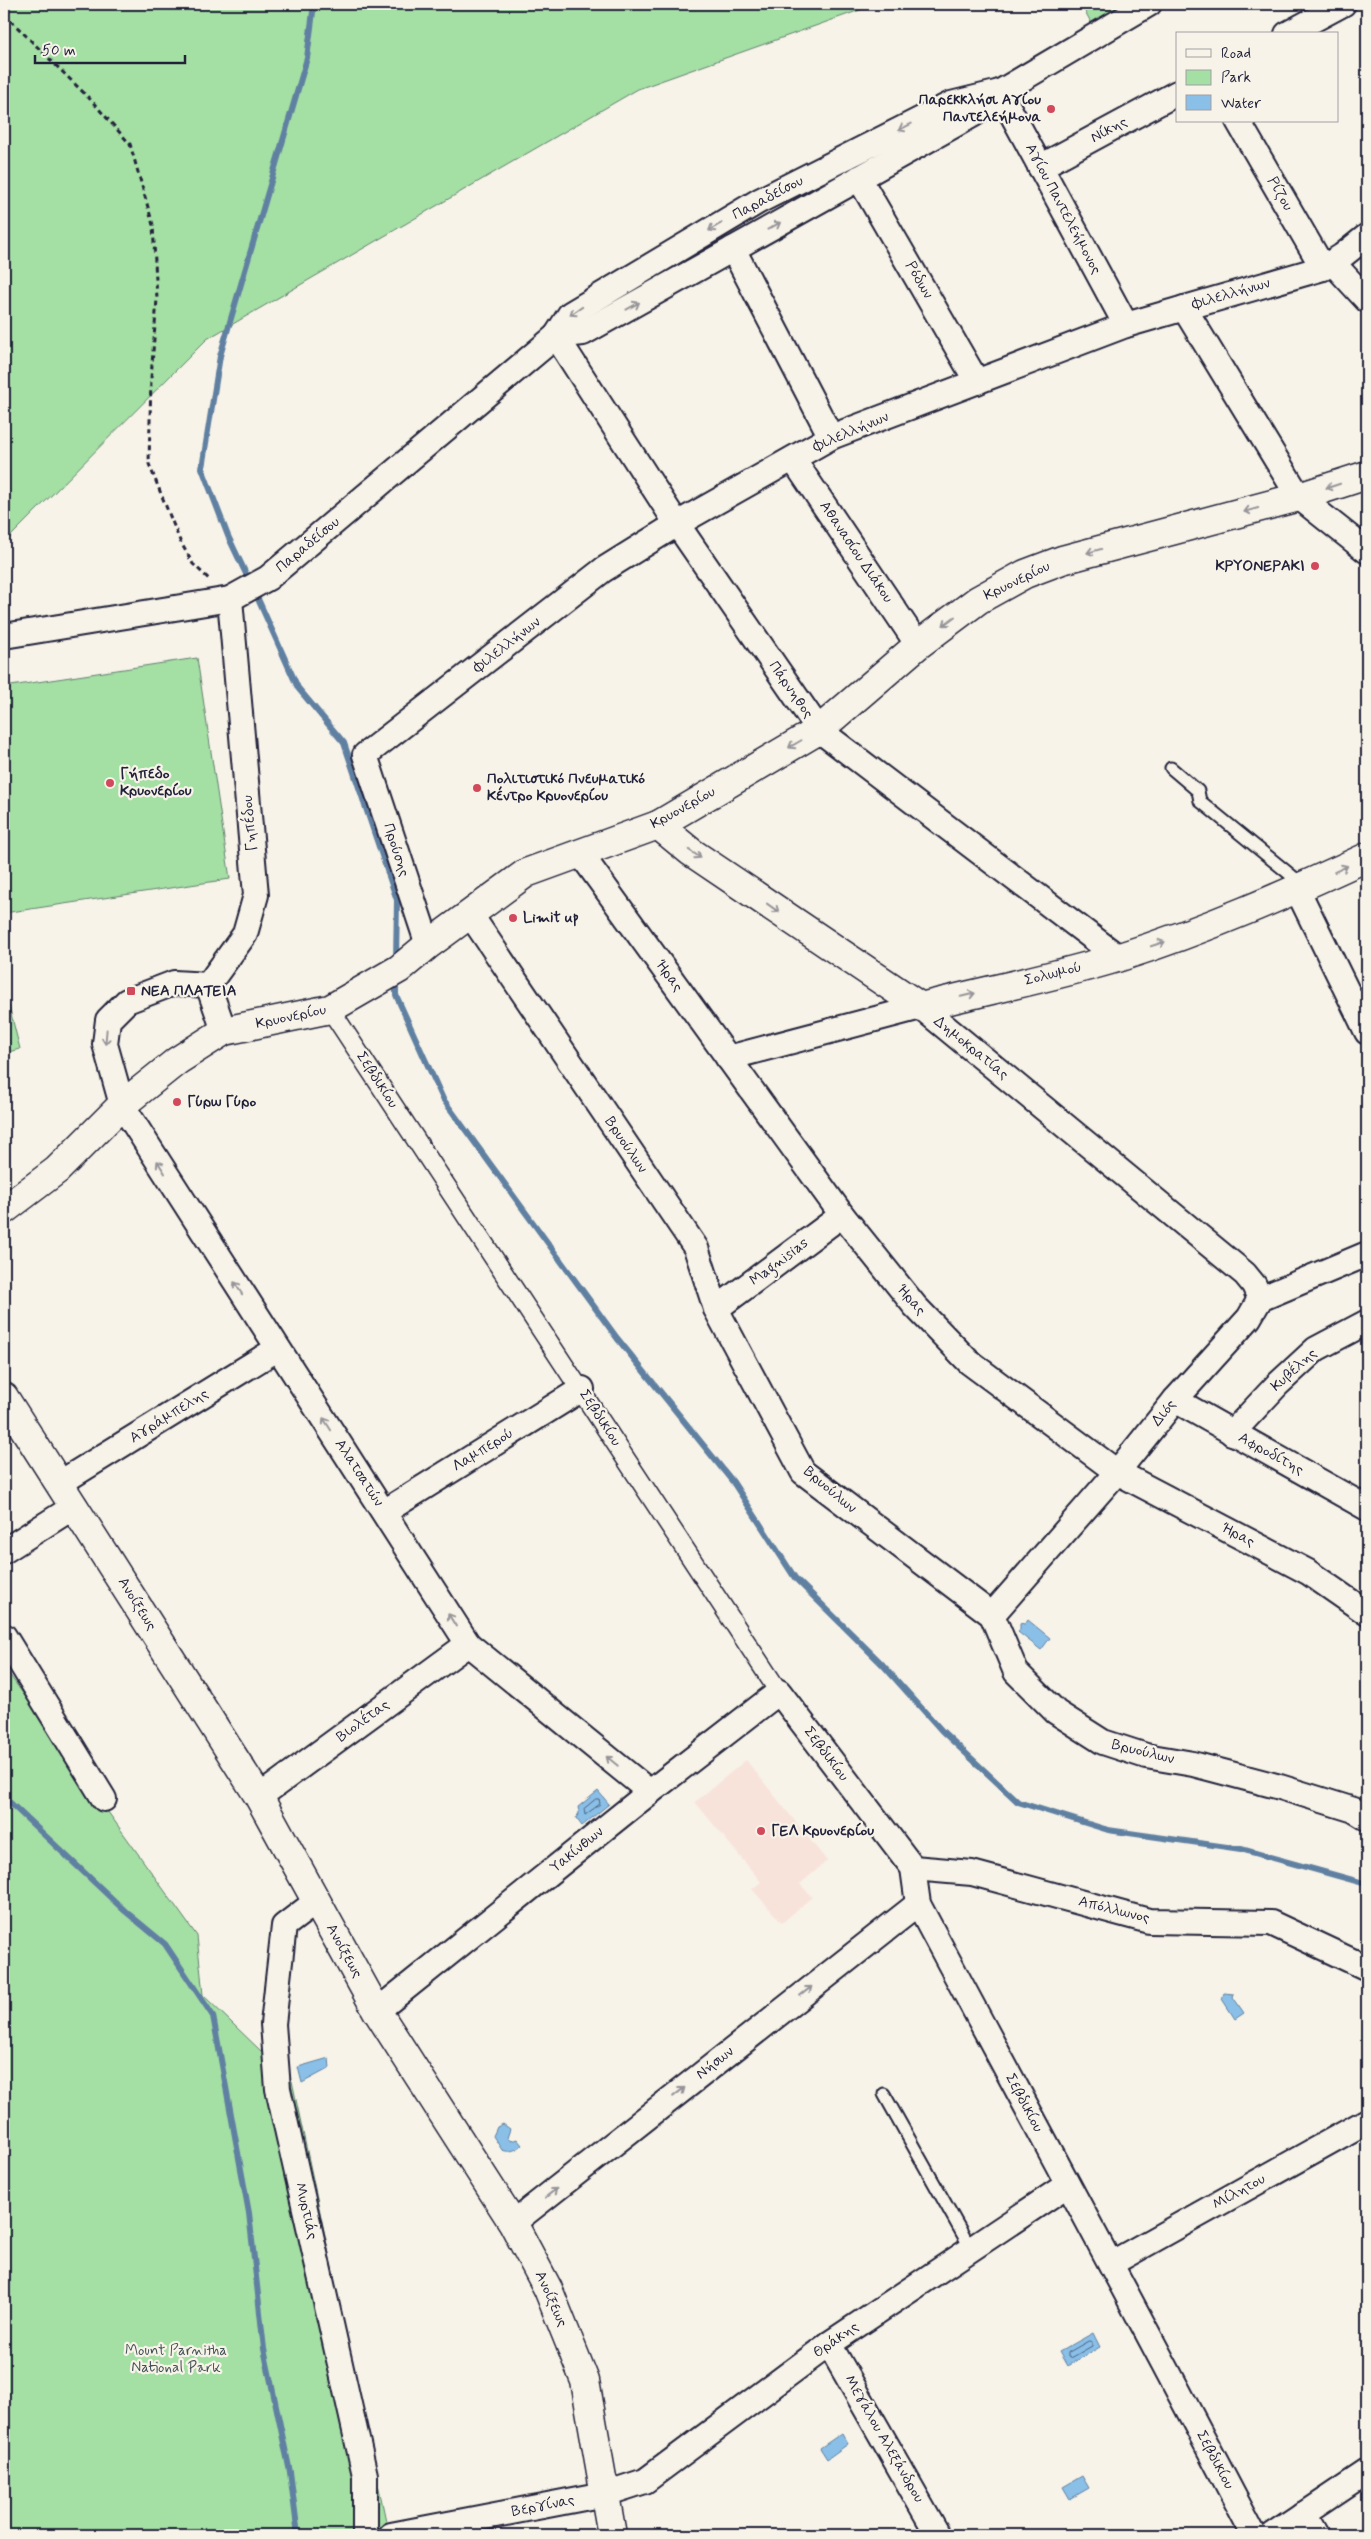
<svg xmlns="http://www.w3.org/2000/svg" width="1371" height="2539" font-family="Mynerve,sans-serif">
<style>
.built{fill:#f8e3db}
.green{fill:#a4dfa4;stroke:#638070}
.water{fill:#8abfe7;stroke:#6080a2}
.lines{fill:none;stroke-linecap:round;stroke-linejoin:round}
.shore{stroke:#4c6180;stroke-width:1}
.stream{stroke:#6080a2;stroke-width:6}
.service-casing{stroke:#22223b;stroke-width:15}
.pedestrian-casing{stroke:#22223b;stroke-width:21}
.minor-casing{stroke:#22223b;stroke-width:28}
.tertiary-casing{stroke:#22223b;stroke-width:31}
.secondary-casing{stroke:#22223b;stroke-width:31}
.path{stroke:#22223b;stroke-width:3;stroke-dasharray:5 4;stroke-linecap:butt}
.service{stroke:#f7f3e8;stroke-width:11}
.pedestrian{stroke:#f7f3e8;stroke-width:18}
.minor{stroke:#f7f3e8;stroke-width:24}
.tertiary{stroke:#f7f3e8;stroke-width:28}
.secondary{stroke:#f7f3e8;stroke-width:28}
.oneway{stroke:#97959a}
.poi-dot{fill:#d1495b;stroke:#f7f3e8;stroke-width:2}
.labels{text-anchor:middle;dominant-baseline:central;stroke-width:4.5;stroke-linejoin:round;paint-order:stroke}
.poi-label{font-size:15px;font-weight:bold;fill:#22223b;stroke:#f7f3e8;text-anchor:start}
.street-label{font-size:15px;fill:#22223b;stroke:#f7f3e8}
.park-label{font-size:15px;fill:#425155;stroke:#f7f3e8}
</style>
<rect width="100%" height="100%" fill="#f7f3e8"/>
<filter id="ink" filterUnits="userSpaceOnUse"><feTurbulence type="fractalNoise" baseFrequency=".02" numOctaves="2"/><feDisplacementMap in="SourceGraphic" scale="10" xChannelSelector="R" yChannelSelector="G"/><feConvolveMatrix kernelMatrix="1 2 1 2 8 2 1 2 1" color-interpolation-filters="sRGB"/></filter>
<g filter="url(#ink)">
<polygon class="built" points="746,1760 827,1861 800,1884 812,1897 782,1923 752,1889 761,1882 695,1802"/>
<g class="green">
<polygon points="4,4 877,4 638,89 207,339 4,543"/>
<polygon points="1081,4 1137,4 1093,26"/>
<polygon points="197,658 230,879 4,913 4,687"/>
<polygon points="4,986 20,1049 4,1053"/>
<polygon points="4,1667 197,1936 203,1995 292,2081 389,2535 4,2535"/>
</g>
<g class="water">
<polygon points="1028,1620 1050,1638 1041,1650 1018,1632 1020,1629 1020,1623 1025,1624"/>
<polygon points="598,1791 609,1804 582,1826 576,1818 579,1813 578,1807"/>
<polygon points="1224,1993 1234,1994 1233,1997 1244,2013 1235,2019 1222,1999"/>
<polygon points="329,2058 330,2068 302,2083 298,2067"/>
<path d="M503,2124L510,2129L507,2138L511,2141L517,2139L522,2145C517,2150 509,2153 502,2150L493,2136L497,2127Z"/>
<polygon points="1093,2333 1100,2347 1067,2366 1059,2352"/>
<polygon points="842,2433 848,2444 827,2459 820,2448"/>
<polygon points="1082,2476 1089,2488 1070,2499 1063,2487"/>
</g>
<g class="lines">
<g class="shore">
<polygon points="596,1799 599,1799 600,1804 585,1815 584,1809"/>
<polygon points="1089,2341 1092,2342 1092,2346 1071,2358 1068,2357 1068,2353"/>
</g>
<g class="stream">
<polyline points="247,576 228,536 202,468 220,356 307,58 314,4"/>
<polyline points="258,599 298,688 344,743 397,900 396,961"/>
<polyline points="396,980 396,995 443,1099 617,1338 733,1482 795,1578 882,1664 942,1731 1018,1802 1108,1830 1241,1849 1367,1884"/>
<polyline points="4,1797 125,1911 165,1944 213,2016 249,2213 264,2349 290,2472 298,2535"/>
</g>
<defs>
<g id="service">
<polyline points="1171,768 1198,791 1200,801 1303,885"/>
<polyline points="884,2094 971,2249"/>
</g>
<polyline id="pedestrian" points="330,1009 779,1692"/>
<g id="minor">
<polyline points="1287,34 1343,4"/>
<polyline points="1000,92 1126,325"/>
<polyline points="1238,121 1323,268"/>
<polyline points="1040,167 1177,93"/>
<polyline points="859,178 977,382"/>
<polyline points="733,249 831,437"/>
<polyline points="1332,262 1367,300"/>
<polyline points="1184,308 1299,497 1367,551"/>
<polyline points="556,336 677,524 819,730 1118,957"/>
<polyline points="556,336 583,333 974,114 1000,92 1149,4"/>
<polyline points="793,459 918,645"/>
<polyline points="4,636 230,599 268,578 556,336 570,314 759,201 951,104 1000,92"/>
<polyline points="580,853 842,1215 915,1306 969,1362 1117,1472 1308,1572 1367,1613"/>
<polyline points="1297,889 1367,1032"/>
<polyline points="470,914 696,1248 716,1309 803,1472 992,1615 1016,1672 1056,1712 1103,1742 1146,1756 1193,1764 1280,1787 1354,1810 1367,1818"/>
<polyline points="428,945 365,755 603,570 677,524 831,437 1126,325 1323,268 1342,256 1367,236"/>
<polyline points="208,985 174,983 127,1001 108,1020 105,1044 122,1105 468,1644 650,1792"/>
<polyline points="208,985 245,934 256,895 230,599"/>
<polyline points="208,985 224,1031"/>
<polyline points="728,1058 921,1007 1245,1274 1254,1285 1260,1299"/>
<polyline points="716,1309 842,1215"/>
<polyline points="1175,1400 1367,1508"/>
<polyline points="1232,1433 1277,1385 1316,1349 1367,1322"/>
<polyline points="60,1483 277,1349"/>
<polyline points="384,1512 582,1389"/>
<polyline points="4,1551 75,1506"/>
<polyline points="992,1615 1117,1472 1175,1400 1249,1318 1260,1299 1367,1254"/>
<polyline points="4,1636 104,1799"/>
<polyline points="259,1797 468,1644"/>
<polyline points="913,1868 972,1873 1149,1921 1271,1923 1367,1968"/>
<polyline points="317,1901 284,1926 273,2024 278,2089 365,2475 365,2535"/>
<path d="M377,2011L650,1792L779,1692L913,1868L918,1904C1030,2114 1144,2324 1254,2535"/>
<polyline points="513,2223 918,1904"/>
<polyline points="1112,2263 1367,2121"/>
<polyline points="829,2344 938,2535"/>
<polyline points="1304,2514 1316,2535"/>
<polyline points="391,2535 605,2494 645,2481 829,2344 1067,2185"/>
<polyline points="1273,2535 1367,2472"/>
</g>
<polyline id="tertiary" points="4,1397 259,1797 377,2011 513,2223 548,2289 585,2381 612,2535"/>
<g id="secondary">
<path d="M658,825L691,852L921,1007C987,990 1055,977 1120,957C1205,930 1287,894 1367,857"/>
<polyline points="4,1210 57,1170 122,1105 177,1061 224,1031 330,1009 399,969 428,945 526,873 658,825 819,730 918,645 978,600 1025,574 1062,560 1299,497 1367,475"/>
</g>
</defs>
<use href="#service" class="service-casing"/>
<use href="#pedestrian" class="pedestrian-casing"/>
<use href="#minor" class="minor-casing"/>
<use href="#tertiary" class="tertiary-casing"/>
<use href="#secondary" class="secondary-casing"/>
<polyline class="path" points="4,14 89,98 130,144 153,225 157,299 151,378 149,464 180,541 193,564 211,581"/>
<use href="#service" class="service"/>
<use href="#pedestrian" class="pedestrian"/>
<use href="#minor" class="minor"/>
<use href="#tertiary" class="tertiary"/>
<use href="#secondary" class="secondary"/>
</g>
<defs><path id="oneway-shaft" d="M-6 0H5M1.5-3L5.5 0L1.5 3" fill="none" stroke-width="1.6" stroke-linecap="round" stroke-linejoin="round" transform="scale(1.25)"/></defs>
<g class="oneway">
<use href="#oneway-shaft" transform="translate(905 127) rotate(153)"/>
<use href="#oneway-shaft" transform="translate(774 226) rotate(-29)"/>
<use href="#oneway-shaft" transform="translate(715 227) rotate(149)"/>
<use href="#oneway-shaft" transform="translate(633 306) rotate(-29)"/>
<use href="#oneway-shaft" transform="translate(576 311) rotate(146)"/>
<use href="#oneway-shaft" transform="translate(1333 486) rotate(162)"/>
<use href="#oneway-shaft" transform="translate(1251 510) rotate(165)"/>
<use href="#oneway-shaft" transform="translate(1094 551) rotate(165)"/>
<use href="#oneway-shaft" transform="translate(949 621) rotate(143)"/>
<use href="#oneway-shaft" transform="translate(795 744) rotate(150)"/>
<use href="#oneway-shaft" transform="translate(695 854) rotate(34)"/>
<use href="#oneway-shaft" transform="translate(1341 869) rotate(-25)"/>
<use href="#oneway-shaft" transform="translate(773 908) rotate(36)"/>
<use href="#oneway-shaft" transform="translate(1158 944) rotate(-18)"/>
<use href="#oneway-shaft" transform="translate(968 995) rotate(-14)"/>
<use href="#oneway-shaft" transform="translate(106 1037) rotate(95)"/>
<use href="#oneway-shaft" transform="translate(161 1167) rotate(-122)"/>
<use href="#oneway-shaft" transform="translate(238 1288) rotate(-123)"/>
<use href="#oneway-shaft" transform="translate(327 1424) rotate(-123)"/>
<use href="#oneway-shaft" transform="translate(452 1620) rotate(-122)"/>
<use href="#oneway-shaft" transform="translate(612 1761) rotate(-141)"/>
<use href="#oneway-shaft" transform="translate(806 1991) rotate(-38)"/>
<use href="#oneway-shaft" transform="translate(679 2092) rotate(-38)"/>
<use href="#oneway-shaft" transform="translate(551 2193) rotate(-38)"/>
</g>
</g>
<g class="poi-dot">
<circle cx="1051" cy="109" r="5"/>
<circle cx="1315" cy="566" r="5"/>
<circle cx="110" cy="783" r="5"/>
<circle cx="477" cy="788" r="5"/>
<circle cx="513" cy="918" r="5"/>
<rect x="126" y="986" width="10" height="10" rx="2.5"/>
<circle cx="177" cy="1102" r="5"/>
<circle cx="761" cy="1831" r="5"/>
</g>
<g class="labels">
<g class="poi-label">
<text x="1041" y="100" text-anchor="end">Παρεκκλήσι Αγίου<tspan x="1041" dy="17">Παντελεήμονα</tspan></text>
<text x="1305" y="566" text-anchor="end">ΚΡΥΟΝΕΡΑΚΙ</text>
<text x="120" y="774">Γήπεδο<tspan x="120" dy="17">Κρυονερίου</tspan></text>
<text x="487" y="779">Πολιτιστικό Πνευματικό<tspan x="487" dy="17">Κέντρο Κρυονερίου</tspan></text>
<text x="523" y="918">Limit up</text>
<text x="141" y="991">ΝΕΑ ΠΛΑΤΕΙΑ</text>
<text x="187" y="1102">Γύρω Γύρο</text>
<text x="771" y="1831">ΓΕΛ Κρυονερίου</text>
</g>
<g class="street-label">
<text transform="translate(1109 130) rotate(-28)">Νίκης</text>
<text transform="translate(1280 194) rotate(60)">Ρίζου</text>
<text transform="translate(768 198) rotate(-28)">Παραδείσου</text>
<text transform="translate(1063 209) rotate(62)">Αγίου Παντελεήμονος</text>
<text transform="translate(919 280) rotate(60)">Ρόδων</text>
<text transform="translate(1231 294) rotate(-16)">Φιλελλήνων</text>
<text transform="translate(851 432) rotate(-23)">Φιλελλήνων</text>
<text transform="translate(308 545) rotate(-40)">Παραδείσου</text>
<text transform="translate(856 552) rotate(56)">Αθανασίου Διάκου</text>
<text transform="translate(1017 581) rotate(-26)">Κρυονερίου</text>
<text transform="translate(507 645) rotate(-38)">Φιλελλήνων</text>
<text transform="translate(791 690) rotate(55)">Πάρνηθος</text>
<text transform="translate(683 808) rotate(-29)">Κρυονερίου</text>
<text transform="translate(250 823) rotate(-95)">Γηπέδου</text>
<text transform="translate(396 850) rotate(72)">Προύσης</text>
<text transform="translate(1053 974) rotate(-14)">Σολωμού</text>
<text transform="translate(669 976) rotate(54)">Ήρας</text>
<text transform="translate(291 1017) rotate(-12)">Κρυονερίου</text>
<text transform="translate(971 1048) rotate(39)">Δημοκρατίας</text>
<text transform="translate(377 1080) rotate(57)">Σεβδικίου</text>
<text transform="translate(626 1145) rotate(56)">Βρυούλων</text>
<text transform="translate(779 1262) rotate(-37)">Magnisias</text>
<text transform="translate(911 1300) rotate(49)">Ήρας</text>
<text transform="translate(1294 1370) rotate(-42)">Κυβέλης</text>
<text transform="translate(1164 1413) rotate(-51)">Διός</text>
<text transform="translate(169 1416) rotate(-32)">Αγράμπελης</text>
<text transform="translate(600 1418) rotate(57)">Σεβδικίου</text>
<text transform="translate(483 1450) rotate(-32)">Λαμπερού</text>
<text transform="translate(1271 1454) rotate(29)">Αφροδίτης</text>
<text transform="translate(359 1473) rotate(57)">Αλατσατών</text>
<text transform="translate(830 1490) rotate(40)">Βρυούλων</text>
<text transform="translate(1238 1535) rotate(28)">Ήρας</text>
<text transform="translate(137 1604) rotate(58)">Ανοίξεως</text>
<text transform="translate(363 1721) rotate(-36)">Βιολέτας</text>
<text transform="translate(1143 1752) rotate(14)">Βρυούλων</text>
<text transform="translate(826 1754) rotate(53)">Σεβδικίου</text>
<text transform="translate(577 1850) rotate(-39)">Υακίνθων</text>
<text transform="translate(1114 1910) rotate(14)">Απόλλωνος</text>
<text transform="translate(344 1951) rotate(61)">Ανοίξεως</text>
<text transform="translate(715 2063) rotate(-38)">Νήσων</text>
<text transform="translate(1024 2103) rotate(62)">Σεβδικίου</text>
<text transform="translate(1239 2192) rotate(-29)">Μίλητου</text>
<text transform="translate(306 2211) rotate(77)">Μυρτιάς</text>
<text transform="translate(551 2299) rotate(66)">Ανοίξεως</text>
<text transform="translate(836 2340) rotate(-35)">Θράκης</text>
<text transform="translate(884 2439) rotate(60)">Μεγάλου Αλεξάνδρου</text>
<text transform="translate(1215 2460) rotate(62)">Σεβδικίου</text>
<text transform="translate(543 2506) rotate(-11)">Βεργίνας</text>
</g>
<g class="park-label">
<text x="176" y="2351">Mount Parnitha<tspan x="176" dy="17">National Park</tspan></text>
</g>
</g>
<rect width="1371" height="2539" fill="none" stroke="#f7f3e8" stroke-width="20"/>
<rect x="10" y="10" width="1351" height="2519" fill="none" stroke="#22223b" stroke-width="2" filter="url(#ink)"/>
<rect x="1176" y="32" width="162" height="90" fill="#f7f3e8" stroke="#a29fa3"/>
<rect x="1186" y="49" width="25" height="8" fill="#f7f3e8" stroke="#a29fa3"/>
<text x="1221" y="58" font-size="15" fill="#22223b">Road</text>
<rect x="1186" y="70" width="25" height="15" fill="#a4dfa4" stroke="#a29fa3"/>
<text x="1221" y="82" font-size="15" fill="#22223b">Park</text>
<rect x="1186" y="95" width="25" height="15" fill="#8abfe7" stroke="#a29fa3"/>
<text x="1221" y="108" font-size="15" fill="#22223b">Water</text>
<path d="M35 55v8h150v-8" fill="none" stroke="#22223b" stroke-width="2.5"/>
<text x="42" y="55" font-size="15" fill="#22223b" stroke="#f7f3e8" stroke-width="4" paint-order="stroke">50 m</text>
</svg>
